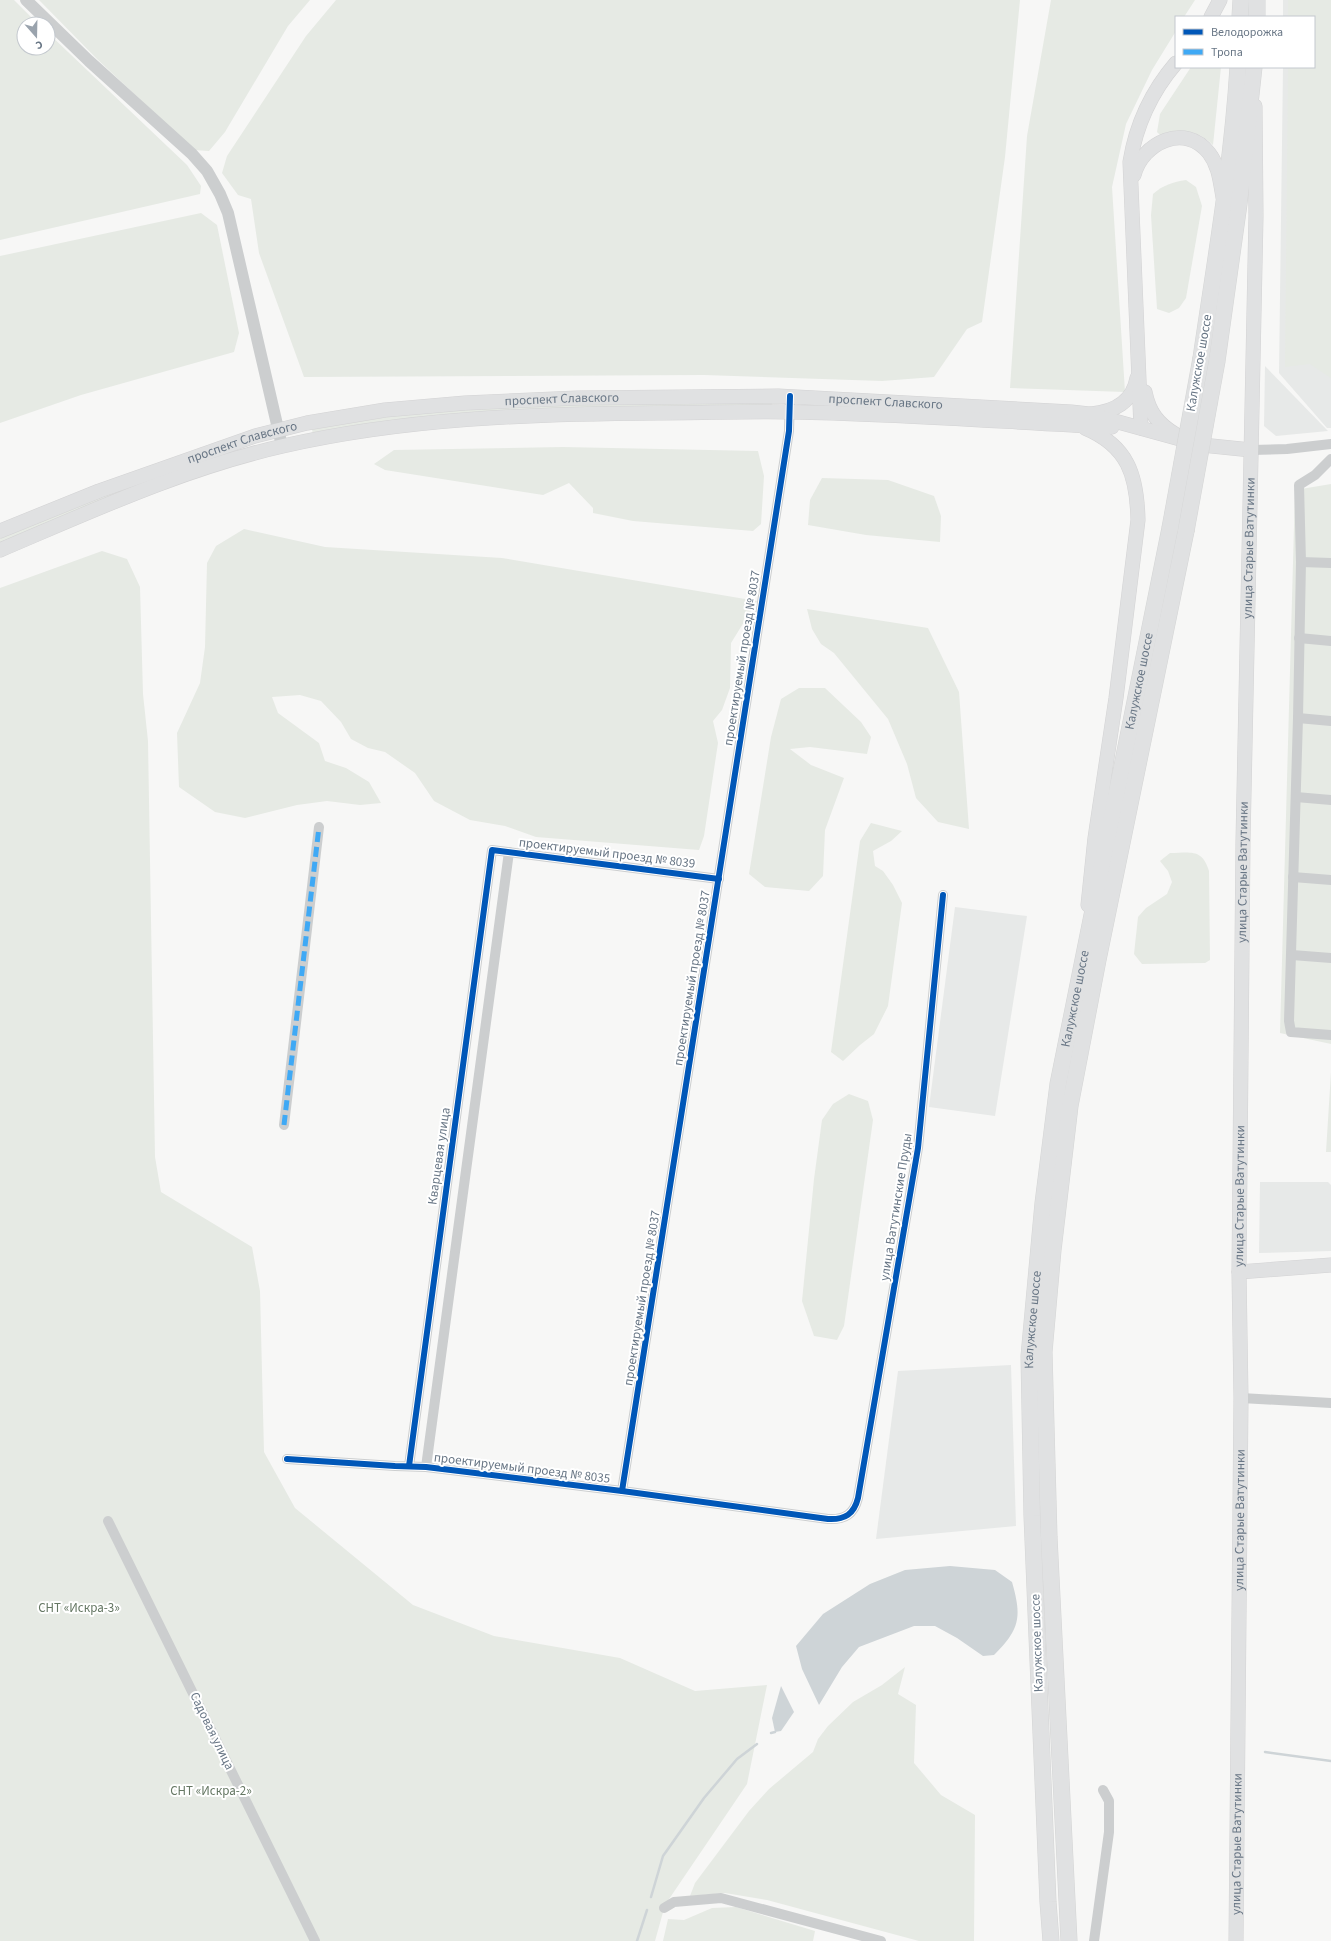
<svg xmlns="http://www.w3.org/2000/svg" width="1331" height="1941" font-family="'Source Sans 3',sans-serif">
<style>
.built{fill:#e7e9e8}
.green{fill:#e6eae4}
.water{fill:#ced4d7}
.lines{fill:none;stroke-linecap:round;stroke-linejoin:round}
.stream{stroke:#ced4d7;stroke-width:2.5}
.secondary-casing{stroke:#d3d3d4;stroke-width:15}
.trunk-casing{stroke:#d4d5d5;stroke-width:17}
.minor{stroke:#cccecf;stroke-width:10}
.tertiary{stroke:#cccecf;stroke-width:12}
.secondary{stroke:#e0e1e2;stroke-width:14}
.trunk{stroke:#e0e1e2;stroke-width:16}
.trunk-bridge-casing{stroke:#d4d5d5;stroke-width:17;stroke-linecap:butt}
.trunk-bridge{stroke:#e0e1e2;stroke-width:16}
.quiet{stroke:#3fa9f5;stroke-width:5;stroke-dasharray:10 5;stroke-linecap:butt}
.cycleway-casing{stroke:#fff;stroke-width:8}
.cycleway{stroke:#0057b8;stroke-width:6}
.labels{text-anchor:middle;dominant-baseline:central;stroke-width:4;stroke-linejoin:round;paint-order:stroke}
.street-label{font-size:13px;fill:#687685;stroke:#fff}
.park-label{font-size:13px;fill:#657763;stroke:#fff}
</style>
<rect width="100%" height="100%" fill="#f7f7f6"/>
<g class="built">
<polygon points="1283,0 1331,0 1331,428 1327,428 1279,373 1283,67 1314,67 1314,17 1283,17"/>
<polygon points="1265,366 1328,431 1276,436 1264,426"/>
<polygon points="955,907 1027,916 995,1116 929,1107"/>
<polygon points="1260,1182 1328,1182 1331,1185 1331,1251 1259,1253"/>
<polygon points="1011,1365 1016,1526 876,1539 898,1371"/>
</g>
<g class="green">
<polygon points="0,0 14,0 38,24 24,24 24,48 48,48 48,33 187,165 201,186 200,194 0,240"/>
<polygon points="39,0 310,0 288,26 225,132 209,151 194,150 97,59"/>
<polygon points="336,0 1020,0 1005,157 982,322 967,329 934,377 882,381 704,375 304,377 259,253 251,199 238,195 222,173 227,156 306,36"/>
<polygon points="1051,0 1195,0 1184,17 1176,17 1176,31 1152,70 1126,124 1112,187 1125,392 1010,388 1027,136"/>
<polygon points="1288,0 1331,0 1331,378 1310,364 1285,367 1288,67 1314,67 1314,17 1288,17"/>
<path d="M1191,67H1221L1213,145C1193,127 1187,133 1161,136L1157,132L1160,114Z"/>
<path d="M1186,180L1196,187L1202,206L1186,298L1179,308L1169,313L1157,309L1151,215L1153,194C1163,185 1173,182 1186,180Z"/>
<polygon points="201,213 217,225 239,333 234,352 81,395 0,423 0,256"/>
<path d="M772,402V408L313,435L312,429C363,420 414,412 465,408C567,401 670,402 772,402Z"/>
<polygon points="563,447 758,451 764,476 761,524 753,531 633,521 593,513 593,508 569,483 543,495 385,470 374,464 394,450"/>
<polygon points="172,470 173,472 0,543 0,538"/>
<polygon points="822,478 888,480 934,496 941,516 940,542 866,535 808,525 810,500"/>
<polygon points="1331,484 1331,1044 1280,1033 1295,490"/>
<polygon points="244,529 325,547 502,558 757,601 731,643 730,688 722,710 713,721 718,743 704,836 699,850 536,837 505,826 470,820 434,801 415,773 385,752 368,748 351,739 341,722 321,701 300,695 272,697 278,713 319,743 325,761 346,768 369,782 381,803 360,805 327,801 297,805 245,818 215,812 179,787 177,733 200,683 205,647 207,563 216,546"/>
<polygon points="102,551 127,559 140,587 143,694 148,741 155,1157 161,1192 252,1247 260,1291 264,1452 295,1508 413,1605 494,1636 620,1658 695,1691 767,1685 747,1784 665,1905 655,1941 0,1941 0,588"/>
<polygon points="807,609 928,628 959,692 969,829 938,822 916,798 907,764 888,719 834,653 821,644 812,629"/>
<polygon points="799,688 825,688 861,722 871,737 867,754 810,747 790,749 811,765 844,778 825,830 823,876 809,891 765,887 749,874 771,737 781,699"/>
<polygon points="871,823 902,831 891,841 873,851 875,866 883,871 893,885 902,903 888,1006 874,1034 860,1045 843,1061 831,1052 860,841"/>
<path d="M1170,853C1190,853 1202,848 1209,871L1210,960L1205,963L1142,964L1134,954L1138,917L1146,908L1167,894L1172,882L1168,871L1160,861Z"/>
<polygon points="1331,1072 1331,1152 1326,1152"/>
<polygon points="849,1094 868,1101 873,1120 844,1326 837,1340 814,1336 802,1301 814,1179 822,1120 833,1104"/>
<polygon points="905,1667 898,1694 916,1705 914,1763 941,1795 975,1815 974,1941 919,1941 767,1900 725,1893 690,1896 695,1883 749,1811 769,1789 813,1752 818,1739 828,1726 853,1702 882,1685"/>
<polygon points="736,1907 815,1931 813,1941 663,1941 668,1919 684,1920 712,1908"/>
</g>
<g class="water">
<path d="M950,1566L995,1570L1012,1582C1022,1617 1020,1629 994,1655L983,1656L957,1638L935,1626H914L859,1647L842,1667L819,1705L802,1669L796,1646L823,1614L870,1584L905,1570Z"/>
<polygon points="781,1686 794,1712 781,1731 775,1732 772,1718"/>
</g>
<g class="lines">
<g class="stream">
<polyline points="771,1733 775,1732"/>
<polyline points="1265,1752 1331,1761"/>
<polyline points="651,1897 663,1856 704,1798 737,1759 757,1744"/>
<polyline points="637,1941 647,1910"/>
</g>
<defs>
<g id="secondary">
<polyline points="1211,17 1220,0"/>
<path d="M1134,175C1142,143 1185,122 1209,153C1219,166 1220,181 1223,197"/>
<path d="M1145,392C1149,412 1158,424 1175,434"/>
<path d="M1091,414C1113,412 1133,402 1137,378"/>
<path d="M1085,428C1128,446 1137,475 1138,520L1116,698L1095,838L1088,905"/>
<path d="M1141,428L1130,162C1136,125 1152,91 1176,63"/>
<path id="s1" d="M0,531L99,491L255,436L307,423L385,410L465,403L577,398L778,396L1071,412L1089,414L1202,445L1251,450"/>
<path d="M0,550C92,511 185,468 283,446C406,418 531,414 657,413C702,413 748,411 793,412C900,414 1006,422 1112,427"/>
<polyline points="1239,1272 1331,1265"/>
<path id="s2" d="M1236,1941L1241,1398L1239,1272L1243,841L1256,216L1255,106"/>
</g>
<g id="trunk">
<polyline points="1240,17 1241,0"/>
<polyline points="1257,17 1257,0"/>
<path d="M1201,358C1215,262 1232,165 1238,67"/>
<polyline points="1217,361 1239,204 1254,67"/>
<path id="s3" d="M1051,1941L1048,1902L1032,1516L1029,1356L1043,1203L1058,1084L1170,528"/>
<polyline points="1069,1941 1049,1537 1044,1352 1053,1250 1070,1106 1098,960 1186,531"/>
</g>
</defs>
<use href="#secondary" class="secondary-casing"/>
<use href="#trunk" class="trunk-casing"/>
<g class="minor">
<polyline points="1251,450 1287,449 1331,444"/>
<polyline points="1331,459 1315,475 1299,485 1301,562 1298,718 1289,1021 1291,1032 1331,1035"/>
<polyline points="1301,562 1331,563"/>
<polyline points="1299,638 1331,641"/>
<polyline points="1298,718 1331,721"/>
<polyline points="1296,797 1331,800"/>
<polyline points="1293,877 1331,880"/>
<polyline points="1292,955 1331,958"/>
<polyline points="284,1125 319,827"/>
<polyline points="1241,1398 1331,1403"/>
<path d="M287,1459L395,1466L426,1467L622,1491L828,1519C845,1520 854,1514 858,1498L918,1148L943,895"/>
<polyline points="409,1466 492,850 719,879"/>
<polyline points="426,1467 509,852"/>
<polyline points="622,1491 789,431 790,396"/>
<polyline points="108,1521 315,1941"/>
<polyline points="664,1908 674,1902 721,1898 881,1941"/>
<polyline points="1094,1941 1109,1832 1109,1801 1103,1790"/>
</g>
<polyline class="tertiary" points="26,0 89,61 192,154 207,171 220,194 228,213 282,446"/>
<use href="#secondary" class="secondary"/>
<use href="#trunk" class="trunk"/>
<defs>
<g id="trunk-bridge">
<polyline points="1170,528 1201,358"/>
<polyline points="1186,531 1217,361"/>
</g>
</defs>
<use href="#trunk-bridge" class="trunk-bridge-casing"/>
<use href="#trunk-bridge" class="trunk-bridge"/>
<polyline class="quiet" points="284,1125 319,827"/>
<defs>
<g id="cycleway">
<path d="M287,1459L395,1466L426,1467L622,1491L828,1519C845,1520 854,1514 858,1498L918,1148L943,895"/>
<polyline points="409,1466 492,850 719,879"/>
<polyline points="622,1491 789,431 790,396"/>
</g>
</defs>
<use href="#cycleway" class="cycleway-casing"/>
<use href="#cycleway" class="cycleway"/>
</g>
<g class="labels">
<g class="street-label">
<text transform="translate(1199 363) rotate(-80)">Калужское шоссе</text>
<text stroke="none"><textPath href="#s1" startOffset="582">проспект Славского</textPath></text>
<text stroke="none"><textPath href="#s1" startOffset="906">проспект Славского</textPath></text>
<text stroke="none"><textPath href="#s1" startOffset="258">проспект Славского</textPath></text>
<text stroke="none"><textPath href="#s2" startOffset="1393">улица Старые Ватутинки</textPath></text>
<text transform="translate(742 658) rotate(-81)">проектируемый проезд № 8037</text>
<text stroke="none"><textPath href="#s3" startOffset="1270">Калужское шоссе</textPath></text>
<text transform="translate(607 853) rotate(7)">проектируемый проезд № 8039</text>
<text stroke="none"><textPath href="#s2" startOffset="1069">улица Старые Ватутинки</textPath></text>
<text transform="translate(692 978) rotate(-81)">проектируемый проезд № 8037</text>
<text stroke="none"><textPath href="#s3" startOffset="946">Калужское шоссе</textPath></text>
<text transform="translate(439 1156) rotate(-82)">Кварцевая улица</text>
<text stroke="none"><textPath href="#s2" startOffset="745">улица Старые Ватутинки</textPath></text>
<text transform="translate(896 1207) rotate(-81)">улица Ватутинские Пруды</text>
<text transform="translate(642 1298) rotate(-81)">проектируемый проезд № 8037</text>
<text stroke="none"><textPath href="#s3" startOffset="622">Калужское шоссе</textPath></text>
<text transform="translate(522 1468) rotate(7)">проектируемый проезд № 8035</text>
<text stroke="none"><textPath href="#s2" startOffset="421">улица Старые Ватутинки</textPath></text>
<text transform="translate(1037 1643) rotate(-92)">Калужское шоссе</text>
<text transform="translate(212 1731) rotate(64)">Садовая улица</text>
<text stroke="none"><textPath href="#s2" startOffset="97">улица Старые Ватутинки</textPath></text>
</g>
<g class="park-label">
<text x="79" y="1608">СНТ «Искра-3»</text>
<text x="211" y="1791">СНТ «Искра-2»</text>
</g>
</g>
<rect x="1175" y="16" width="140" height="52" fill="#ffffff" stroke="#c3c8ce"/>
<rect x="1183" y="29" width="20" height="6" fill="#0057b8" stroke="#c3c8ce"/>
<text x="1211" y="36" font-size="12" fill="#687685">Велодорожка</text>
<rect x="1183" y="49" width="20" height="6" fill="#3fa9f5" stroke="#c3c8ce"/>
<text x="1211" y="56" font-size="12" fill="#687685">Тропа</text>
<g transform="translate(36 36) rotate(160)"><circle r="19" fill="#ffffff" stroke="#c3c8ce"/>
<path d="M0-3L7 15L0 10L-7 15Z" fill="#9aa3ad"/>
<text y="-6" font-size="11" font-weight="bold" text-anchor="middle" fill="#687685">С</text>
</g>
</svg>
